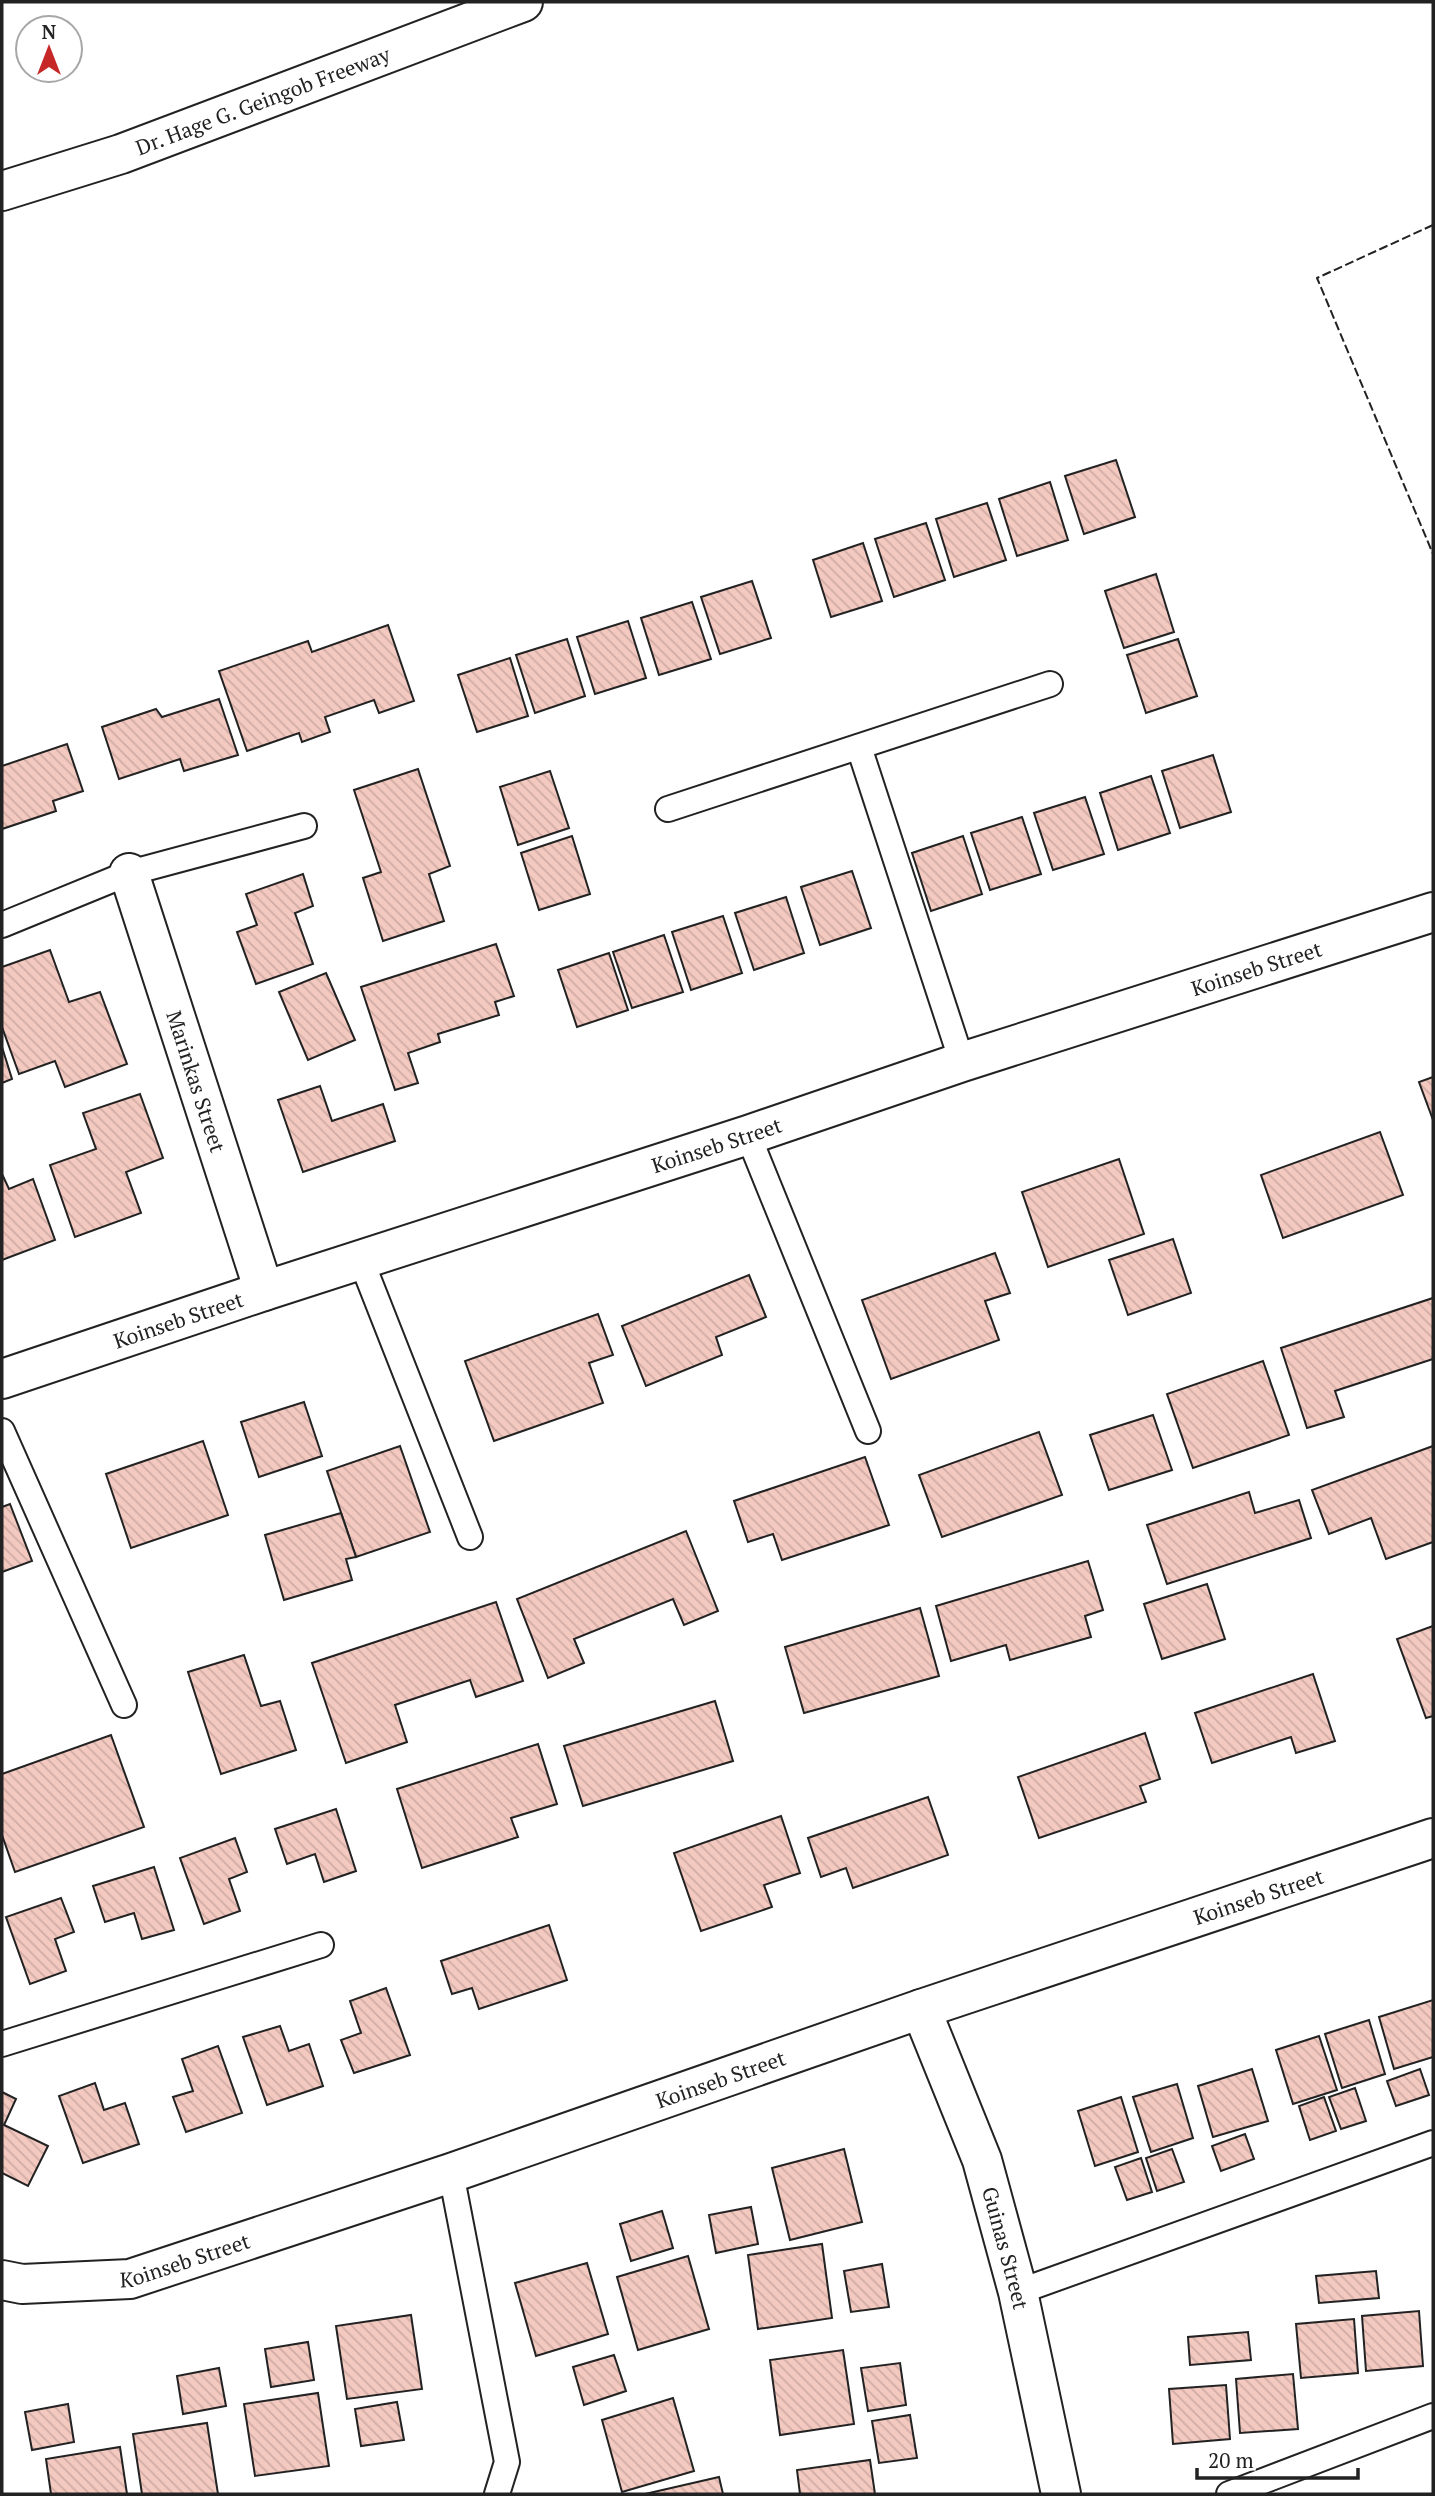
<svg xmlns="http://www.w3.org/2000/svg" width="1435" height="2496" font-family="'PT Serif',serif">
  <defs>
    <pattern id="building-back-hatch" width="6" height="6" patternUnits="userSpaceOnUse" patternTransform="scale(1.75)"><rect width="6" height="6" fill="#f3c9c0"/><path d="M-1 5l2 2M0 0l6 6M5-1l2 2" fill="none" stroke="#d0aca5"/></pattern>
  </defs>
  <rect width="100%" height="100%" fill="#fff"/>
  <g fill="url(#building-back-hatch)" stroke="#222" stroke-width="2">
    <path d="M1116 460 1135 517 1084 534 1065 476Z"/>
    <path d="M1050 482 1068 540 1017 556 999 499Z"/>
    <path d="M987 503 1006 560 954 577 936 519Z"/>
    <path d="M926 523 945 580 894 597 875 539Z"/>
    <path d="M863 543 882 601 831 617 813 560Z"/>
    <path d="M1156 574 1174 632 1124 648 1105 591Z"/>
    <path d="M752 581 771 638 720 654 701 597Z"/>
    <path d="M692 602 711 659 659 675 641 618Z"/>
    <path d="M628 621 646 678 595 694 577 637Z"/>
    <path d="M388 625 414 701 379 713 374 700 325 717 330 732 302 742 299 733 247 751 219 671 308 641 312 652Z"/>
    <path d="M567 639 585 696 535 713 516 655Z"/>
    <path d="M1178 639 1197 696 1146 713 1127 655Z"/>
    <path d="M510 658 528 716 477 732 458 675Z"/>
    <path d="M219 699 238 755 184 771 180 759 119 779 102 727 156 709 162 717Z"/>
    <path d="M67 744 83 791 53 801 56 811 2 829V766Z"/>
    <path d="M1213 755 1231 812 1180 828 1162 771Z"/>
    <path d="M418 769 450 866 429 874 444 921 383 941 363 878 381 872 354 790Z"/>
    <path d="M550 771 569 828 518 845 500 787Z"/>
    <path d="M1151 776 1170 833 1118 850 1100 793Z"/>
    <path d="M1085 797 1104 854 1053 870 1034 813Z"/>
    <path d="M1022 817 1041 874 990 890 971 833Z"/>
    <path d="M572 836 590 894 539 910 521 853Z"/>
    <path d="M963 836 982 894 931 911 912 853Z"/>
    <path d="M852 871 871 928 820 945 801 887Z"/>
    <path d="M303 874 313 906 295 913 313 964 256 984 237 932 257 925 246 894Z"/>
    <path d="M786 897 804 953 754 970 735 913Z"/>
    <path d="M723 916 742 973 691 990 672 932Z"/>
    <path d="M664 935 683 992 632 1008 613 952Z"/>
    <path d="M496 944 514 996 495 1002 499 1015 438 1034 440 1042 408 1053 418 1083 395 1090 361 987Z"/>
    <path d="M50 950 69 1002 100 992 127 1064 65 1087 55 1061 19 1074 2 1027V967Z"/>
    <path d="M609 953 628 1010 577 1027 558 970Z"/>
    <path d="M326 973 355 1040 308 1060 279 992Z"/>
    <path d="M2 1047 12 1079 2 1083Z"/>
    <path d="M1433 1077V1120L1419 1082Z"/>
    <path d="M320 1086 332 1121 383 1104 395 1141 303 1172 278 1100Z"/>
    <path d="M140 1094 163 1158 126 1172 141 1213 75 1237 50 1165 96 1149 83 1113Z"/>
    <path d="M1380 1132 1403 1195 1283 1238 1261 1175Z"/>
    <path d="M1119 1159 1144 1234 1048 1267 1022 1192Z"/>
    <path d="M2 1174 9 1189 33 1179 55 1240 2 1260Z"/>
    <path d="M1173 1239 1191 1293 1128 1315 1109 1260Z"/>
    <path d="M995 1253 1010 1293 985 1301 999 1340 891 1379 862 1300Z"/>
    <path d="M749 1275 766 1317 716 1337 722 1355 646 1386 622 1326Z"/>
    <path d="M1433 1298V1359L1335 1391 1344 1417 1307 1428 1281 1348Z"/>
    <path d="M598 1314 613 1355 589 1363 603 1403 494 1441 465 1361Z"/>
    <path d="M1263 1361 1289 1435 1193 1468 1167 1394Z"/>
    <path d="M304 1402 322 1456 259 1477 241 1422Z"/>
    <path d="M1153 1415 1172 1470 1109 1490 1090 1435Z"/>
    <path d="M1039 1432 1062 1495 942 1537 919 1475Z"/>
    <path d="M203 1441 228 1515 131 1548 106 1474Z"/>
    <path d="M400 1446 430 1532 356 1557 327 1471Z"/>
    <path d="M1433 1446V1542L1386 1559 1371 1518 1329 1534 1312 1490Z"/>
    <path d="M865 1457 889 1525 782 1560 773 1534 748 1542 734 1501Z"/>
    <path d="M1249 1492 1255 1513 1299 1500 1311 1538 1167 1584 1147 1525Z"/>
    <path d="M10 1504 32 1561 2 1572V1507Z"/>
    <path d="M341 1513 356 1557 346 1559 352 1580 284 1600 265 1535Z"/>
    <path d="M686 1531 718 1611 684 1625 673 1599 574 1639 584 1663 548 1678 517 1599Z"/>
    <path d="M1088 1561 1103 1610 1085 1616 1091 1637 1010 1660 1006 1645 951 1661 936 1606Z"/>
    <path d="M1207 1584 1225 1639 1162 1659 1144 1604Z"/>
    <path d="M496 1602 523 1681 476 1697 470 1680 395 1705 407 1742 346 1763 312 1663Z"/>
    <path d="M920 1608 939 1676 804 1713 785 1647Z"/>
    <path d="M1433 1626V1716L1426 1718 1397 1639Z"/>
    <path d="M244 1655 261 1706 280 1701 296 1750 221 1774 188 1672Z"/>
    <path d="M1313 1674 1335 1741 1296 1753 1291 1737 1212 1763 1195 1713Z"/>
    <path d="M715 1701 733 1761 583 1806 564 1746Z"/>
    <path d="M1145 1733 1160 1779 1140 1786 1146 1802 1039 1838 1018 1777Z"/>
    <path d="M111 1735 144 1827 15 1872 2 1835V1774Z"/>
    <path d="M538 1744 557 1804 511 1818 518 1837 422 1868 397 1789Z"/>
    <path d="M928 1797 948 1855 853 1888 846 1868 821 1877 808 1838Z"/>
    <path d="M336 1809 356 1871 324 1882 315 1854 287 1864 275 1829Z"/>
    <path d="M781 1816 800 1873 764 1885 772 1907 701 1931 674 1853Z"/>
    <path d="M235 1838 247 1872 229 1879 240 1911 204 1924 180 1858Z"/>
    <path d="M154 1867 174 1930 142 1939 134 1913 105 1922 93 1886Z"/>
    <path d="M61 1898 74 1932 55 1939 66 1971 30 1984 6 1917Z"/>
    <path d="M549 1925 567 1980 479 2009 472 1988 452 1994 441 1961Z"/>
    <path d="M386 1988 410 2055 354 2073 341 2040 361 2033 350 2001Z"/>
    <path d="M1433 2000V2057L1394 2069 1379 2017Z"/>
    <path d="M1369 2020 1385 2074 1342 2088 1325 2034Z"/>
    <path d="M280 2026 289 2051 309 2044 323 2086 267 2105 243 2037Z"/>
    <path d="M1319 2036 1337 2090 1293 2104 1276 2050Z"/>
    <path d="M218 2046 242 2113 186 2132 173 2097 193 2091 182 2059Z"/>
    <path d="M1252 2069 1268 2121 1213 2137 1198 2086Z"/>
    <path d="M1420 2069 1429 2095 1396 2106 1387 2081Z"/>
    <path d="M95 2083 104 2110 125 2103 139 2144 83 2163 59 2096Z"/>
    <path d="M1177 2084 1193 2138 1151 2152 1133 2097Z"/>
    <path d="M1355 2088 1366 2121 1341 2129 1329 2097Z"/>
    <path d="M2 2092 16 2099 4 2125 48 2146 28 2186 2 2173Z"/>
    <path d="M1121 2097 1138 2152 1095 2166 1078 2111Z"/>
    <path d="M1324 2097 1336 2131 1310 2140 1299 2106Z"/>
    <path d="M1245 2134 1254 2159 1221 2171 1212 2146Z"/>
    <path d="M844 2149 862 2222 790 2240 772 2168Z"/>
    <path d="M1172 2149 1184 2182 1157 2191 1146 2158Z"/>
    <path d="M1141 2158 1152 2192 1127 2200 1115 2167Z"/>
    <path d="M751 2207 758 2244 716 2253 709 2215Z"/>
    <path d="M662 2211 673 2248 631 2261 620 2224Z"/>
    <path d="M822 2244 832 2318 758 2329 748 2255Z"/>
    <path d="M688 2256 709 2329 638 2350 617 2277Z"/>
    <path d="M587 2263 608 2334 536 2356 515 2283Z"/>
    <path d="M882 2264 889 2307 851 2312 844 2271Z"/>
    <path d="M1376 2271 1379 2298 1319 2303 1316 2276Z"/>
    <path d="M1419 2311 1423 2366 1366 2371 1362 2316Z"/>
    <path d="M411 2315 422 2389 347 2399 336 2326Z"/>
    <path d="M1354 2319 1358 2373 1301 2378 1296 2324Z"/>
    <path d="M1248 2332 1251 2360 1190 2365 1188 2337Z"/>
    <path d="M308 2342 314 2380 271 2387 265 2349Z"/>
    <path d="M843 2350 854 2424 780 2435 770 2360Z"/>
    <path d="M614 2355 626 2391 584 2405 573 2367Z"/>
    <path d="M900 2363 906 2405 868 2411 861 2368Z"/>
    <path d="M219 2368 226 2406 183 2414 177 2376Z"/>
    <path d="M1293 2374 1298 2429 1240 2433 1236 2379Z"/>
    <path d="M1226 2385 1230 2439 1173 2444 1169 2389Z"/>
    <path d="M318 2393 329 2466 255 2476 244 2404Z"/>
    <path d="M673 2398 694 2471 622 2492 602 2420Z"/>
    <path d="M397 2402 404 2440 361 2446 355 2409Z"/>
    <path d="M68 2404 74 2442 32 2450 25 2412Z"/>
    <path d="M910 2415 917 2458 879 2463 872 2421Z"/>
    <path d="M207 2423 218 2494H142L133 2434Z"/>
    <path d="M120 2447 127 2494H51L46 2459Z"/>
    <path d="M870 2460 875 2494H800L797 2470Z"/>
    <path d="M719 2477 723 2494H645Z"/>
  </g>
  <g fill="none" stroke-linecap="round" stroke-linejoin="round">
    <g stroke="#222" stroke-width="28">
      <g id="service">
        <path d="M859 747 962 1062"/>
        <path d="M668 809 1050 684"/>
        <path d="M2 925 129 873 304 826"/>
        <path d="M748 1135 868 1431"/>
        <path d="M361 1260 470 1537"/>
        <path d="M2 1431 124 1705"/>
        <path d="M2 2044 321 1945"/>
        <path d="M451 2173 507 2462 497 2494"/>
        <path d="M1018 2292 1433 2143"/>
        <path d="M1229 2494 1433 2416"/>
      </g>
    </g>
    <g stroke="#222" stroke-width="42">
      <g id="minor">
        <path id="s1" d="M129 873 264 1291"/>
        <path id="s2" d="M2 1379 264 1291 748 1135 962 1062 1433 912"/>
        <path id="s3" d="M921 2009 982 2160 1018 2292 1061 2494"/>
        <path id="s4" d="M2 2280 22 2284 130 2279 451 2173 921 2009 1433 1838"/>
      </g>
    </g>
    <g stroke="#222" stroke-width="42">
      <g id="motorway">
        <path id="s5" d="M2 191 121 154 523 2"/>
      </g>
    </g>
    <use href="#service" stroke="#fff" stroke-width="24"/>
    <use href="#minor" stroke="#fff" stroke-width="38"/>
    <use href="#motorway" stroke="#fff" stroke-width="38"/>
    <path stroke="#222" stroke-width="2" stroke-dasharray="9 3.5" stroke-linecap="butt" d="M1433 225 1317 278 1433 554"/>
  </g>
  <g text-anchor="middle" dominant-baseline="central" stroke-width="5" stroke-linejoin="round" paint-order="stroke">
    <g font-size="21" fill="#222" stroke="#fff">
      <text stroke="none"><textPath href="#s5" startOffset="276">Dr. Hage G. Geingob Freeway</textPath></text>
      <text stroke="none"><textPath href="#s2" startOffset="1320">Koinseb Street</textPath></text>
      <text stroke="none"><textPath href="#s1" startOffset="219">Marinkas Street</textPath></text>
      <text stroke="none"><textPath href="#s2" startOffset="752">Koinseb Street</textPath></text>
      <text stroke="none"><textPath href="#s2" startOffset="186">Koinseb Street</textPath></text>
      <text stroke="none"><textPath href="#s4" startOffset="1320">Koinseb Street</textPath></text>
      <text stroke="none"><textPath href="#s4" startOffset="752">Koinseb Street</textPath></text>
      <text stroke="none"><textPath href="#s3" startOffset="254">Guinas Street</textPath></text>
      <text stroke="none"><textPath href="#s4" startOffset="186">Koinseb Street</textPath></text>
    </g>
  </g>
  <rect width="1435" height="2496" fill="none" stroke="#222222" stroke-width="7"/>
  <g transform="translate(49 49)"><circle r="33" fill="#ffffff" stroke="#a7a7a7" stroke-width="2"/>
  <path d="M0-5L12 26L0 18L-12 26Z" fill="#c62828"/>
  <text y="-10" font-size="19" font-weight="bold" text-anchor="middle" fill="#222222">N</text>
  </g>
  <path d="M1197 2468v10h161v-10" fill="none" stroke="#222222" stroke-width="3.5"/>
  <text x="1208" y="2468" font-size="21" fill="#222222" stroke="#ffffff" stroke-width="5" paint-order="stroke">20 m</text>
</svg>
